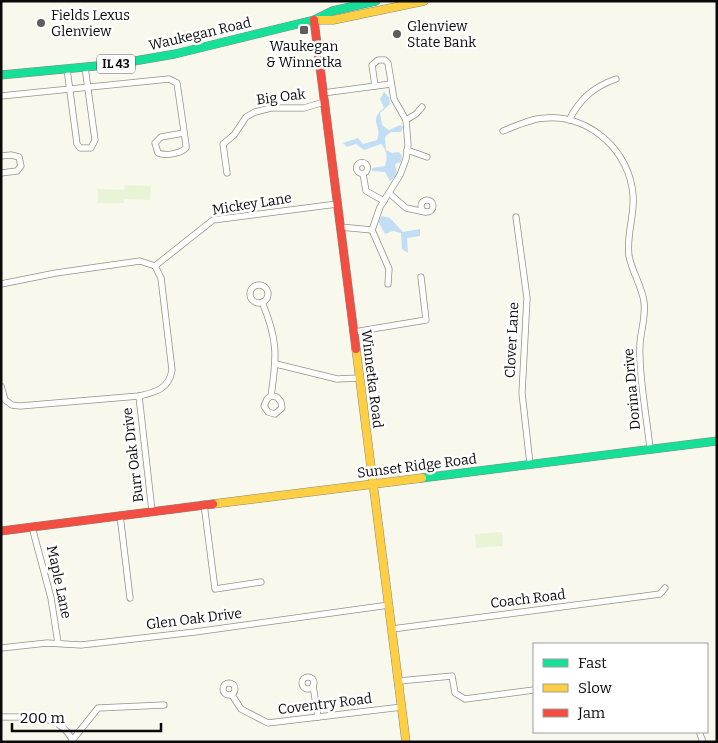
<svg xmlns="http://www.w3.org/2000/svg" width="718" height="743" font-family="Bitter,serif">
  <rect width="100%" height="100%" fill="#f9f8ed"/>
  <g fill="#e9f4d6">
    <path d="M125 185 151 186 150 200 124 199V203H98V189L124 190Z"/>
    <path d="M502 532 503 546 476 548 475 534Z"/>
  </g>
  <g fill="#c2def4">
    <path d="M384 92 389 97 390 104 380 113 382 125 389 130 400 125 403 127 401 132H391L385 137 386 150 392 153 399 152 402 156 401 162 395 164 397 175 390 181 385 172 372 171V168L385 166C388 158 387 150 381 144L364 150 356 144 347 147 343 143 358 138 363 144 377 140C383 125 367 121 384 108L380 99Z"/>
    <path d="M382 216 390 218 403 232 420 229V236L407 238 408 253 402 249 401 233 393 231 385 234 378 221Z"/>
  </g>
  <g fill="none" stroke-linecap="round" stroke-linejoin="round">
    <g stroke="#92918c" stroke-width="7">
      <g id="street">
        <path d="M67 69 77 144 80 148H91L95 140 85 67"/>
        <path d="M375 86 372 65 378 60H385L388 63 394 99 406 120 408 145 406 159 400 175 380 207 372 230 389 269 388 284"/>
        <path d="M323 93 391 84"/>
        <path d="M1 96 169 79 177 83 186 145V148C180 154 165 156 158 153L155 143 161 137 184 133"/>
        <path d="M406 120 416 114 422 107"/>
        <path d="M569 120C580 99 593 87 616 79"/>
        <path d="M503 131C516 126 532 118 546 118 591 115 630 152 633 195 635 215 626 235 629 256 632 272 642 286 644 302 646 317 641 329 640 344 638 373 647 418 650 449"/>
        <path d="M407 150 427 157"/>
        <path d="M1 156 11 155 19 157 21 166 17 171 1 173"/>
        <circle cx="362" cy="168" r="5.5"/>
        <path d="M227 173 223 144 234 135 246 117 255 112 271 108H304L324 102"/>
        <path d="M363 174 366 191 384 201"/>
        <path d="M389 193 406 208 425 212"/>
        <circle cx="427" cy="206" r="6"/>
        <path d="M516 217 527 298 522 393 530 464"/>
        <path d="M340 227 372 230"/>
        <path d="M155 266 213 220 337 204"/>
        <path d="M1 284 56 273 140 261 155 266"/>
        <circle cx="259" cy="294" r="9"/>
        <path d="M262 302C278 340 277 356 271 396L267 399 264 406 268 412 275 414 282 408 281 402 277 397 271 396"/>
        <path d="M354 332 426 320 421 277"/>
        <path d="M276 364 337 379 360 378"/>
        <path d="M1 386 5 400 12 405 20 406 139 396C156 392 169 389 172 370L161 278 155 266"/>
        <path d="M139 396 152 511"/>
        <path d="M204 504 215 589 261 582"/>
        <path d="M120 515 130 598"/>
        <path d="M32 527 51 598 58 643"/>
        <path d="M392 629 645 596 660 594 665 588"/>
        <path d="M1 648 47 643 81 645 195 632 389 605"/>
        <circle cx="308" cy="683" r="6"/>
        <path d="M399 681 452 676 455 693 465 699 534 690"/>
        <circle cx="229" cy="689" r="6"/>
        <path d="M313 686 318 717"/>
        <path d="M232 695 241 709 268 723 402 707"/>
        <path d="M1 717C29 718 57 712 72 739"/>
        <path d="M700 734 703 742"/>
        <path d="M71 742 98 708 164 705"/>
      </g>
    </g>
    <g stroke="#888883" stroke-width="9">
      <g id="fast">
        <path d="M1 75 117 64 175 54 314 20 332 11 376 1"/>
        <path d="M422 478 717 441"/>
      </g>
    </g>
    <g stroke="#888883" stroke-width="9">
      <g id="slow">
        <path d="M316 20H333L424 1"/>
        <path d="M356 349 406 742"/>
        <path d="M213 504 422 478"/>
      </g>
    </g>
    <g stroke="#888883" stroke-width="9">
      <g id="jam">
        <path d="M314 20 356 349"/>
        <path d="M1 531 213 504"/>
      </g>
    </g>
    <use href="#street" stroke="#fefefc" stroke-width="5.5"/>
    <use href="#fast" stroke="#16e098" stroke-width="8"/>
    <use href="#slow" stroke="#ffcf43" stroke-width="8"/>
    <use href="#jam" stroke="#f24e42" stroke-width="8"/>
  </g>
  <g fill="#5e5d59" stroke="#fff" stroke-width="2">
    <circle cx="41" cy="23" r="5"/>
    <rect x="299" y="25" width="10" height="10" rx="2.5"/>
    <circle cx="397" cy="34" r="5"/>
  </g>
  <g text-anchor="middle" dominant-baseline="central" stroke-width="5" stroke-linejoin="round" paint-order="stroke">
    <rect fill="#fff" stroke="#545454" stroke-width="1" x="97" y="54.5" width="38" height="19" rx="4"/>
    <g font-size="12" font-weight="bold" fill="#0a0a0a">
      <text x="116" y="64">IL 43</text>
    </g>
    <g font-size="14" fill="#0a0a0a" stroke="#fff" text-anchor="start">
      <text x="51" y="15">Fields Lexus<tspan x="51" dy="16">Glenview</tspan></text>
      <text x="407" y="26">Glenview<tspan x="407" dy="16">State Bank</tspan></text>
      <text x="304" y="46" text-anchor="middle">Waukegan<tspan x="304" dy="16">&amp; Winnetka</tspan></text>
    </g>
    <g font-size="14" fill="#0a0a0a" stroke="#fff">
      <text transform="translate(200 34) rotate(-13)">Waukegan Road</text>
      <text transform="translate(281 97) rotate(-7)">Big Oak</text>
      <text transform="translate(252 204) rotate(-9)">Mickey Lane</text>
      <text transform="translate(512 340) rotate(-87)">Clover Lane</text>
      <text transform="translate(372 379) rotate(83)">Winnetka Road</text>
      <text transform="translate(632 389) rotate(-95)">Dorina Drive</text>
      <text transform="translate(133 455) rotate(-97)">Burr Oak Drive</text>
      <text transform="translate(417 466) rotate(-7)">Sunset Ridge Road</text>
      <text transform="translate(59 582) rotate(78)">Maple Lane</text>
      <text transform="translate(528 599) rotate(-7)">Coach Road</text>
      <text transform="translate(194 619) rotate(-7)">Glen Oak Drive</text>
      <text transform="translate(325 704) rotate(-7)">Coventry Road</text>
    </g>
  </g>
  <rect width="718" height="743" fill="none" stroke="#0a0a0a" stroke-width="5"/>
  <rect x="533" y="643" width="175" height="90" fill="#ffffff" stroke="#9d9d9d"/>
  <rect x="543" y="659" width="25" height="8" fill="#16e098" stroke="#9d9d9d"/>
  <text x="578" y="668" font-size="15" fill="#0a0a0a">Fast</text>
  <rect x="543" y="684" width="25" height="8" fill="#ffcf43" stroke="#9d9d9d"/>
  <text x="578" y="693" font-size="15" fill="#0a0a0a">Slow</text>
  <rect x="543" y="709" width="25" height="8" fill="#f24e42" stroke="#9d9d9d"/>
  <text x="578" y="718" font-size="15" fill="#0a0a0a">Jam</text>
  <path d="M12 723v8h149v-8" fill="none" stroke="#0a0a0a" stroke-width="2.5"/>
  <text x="20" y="723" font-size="15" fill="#0a0a0a" stroke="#ffffff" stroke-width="4" paint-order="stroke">200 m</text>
</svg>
